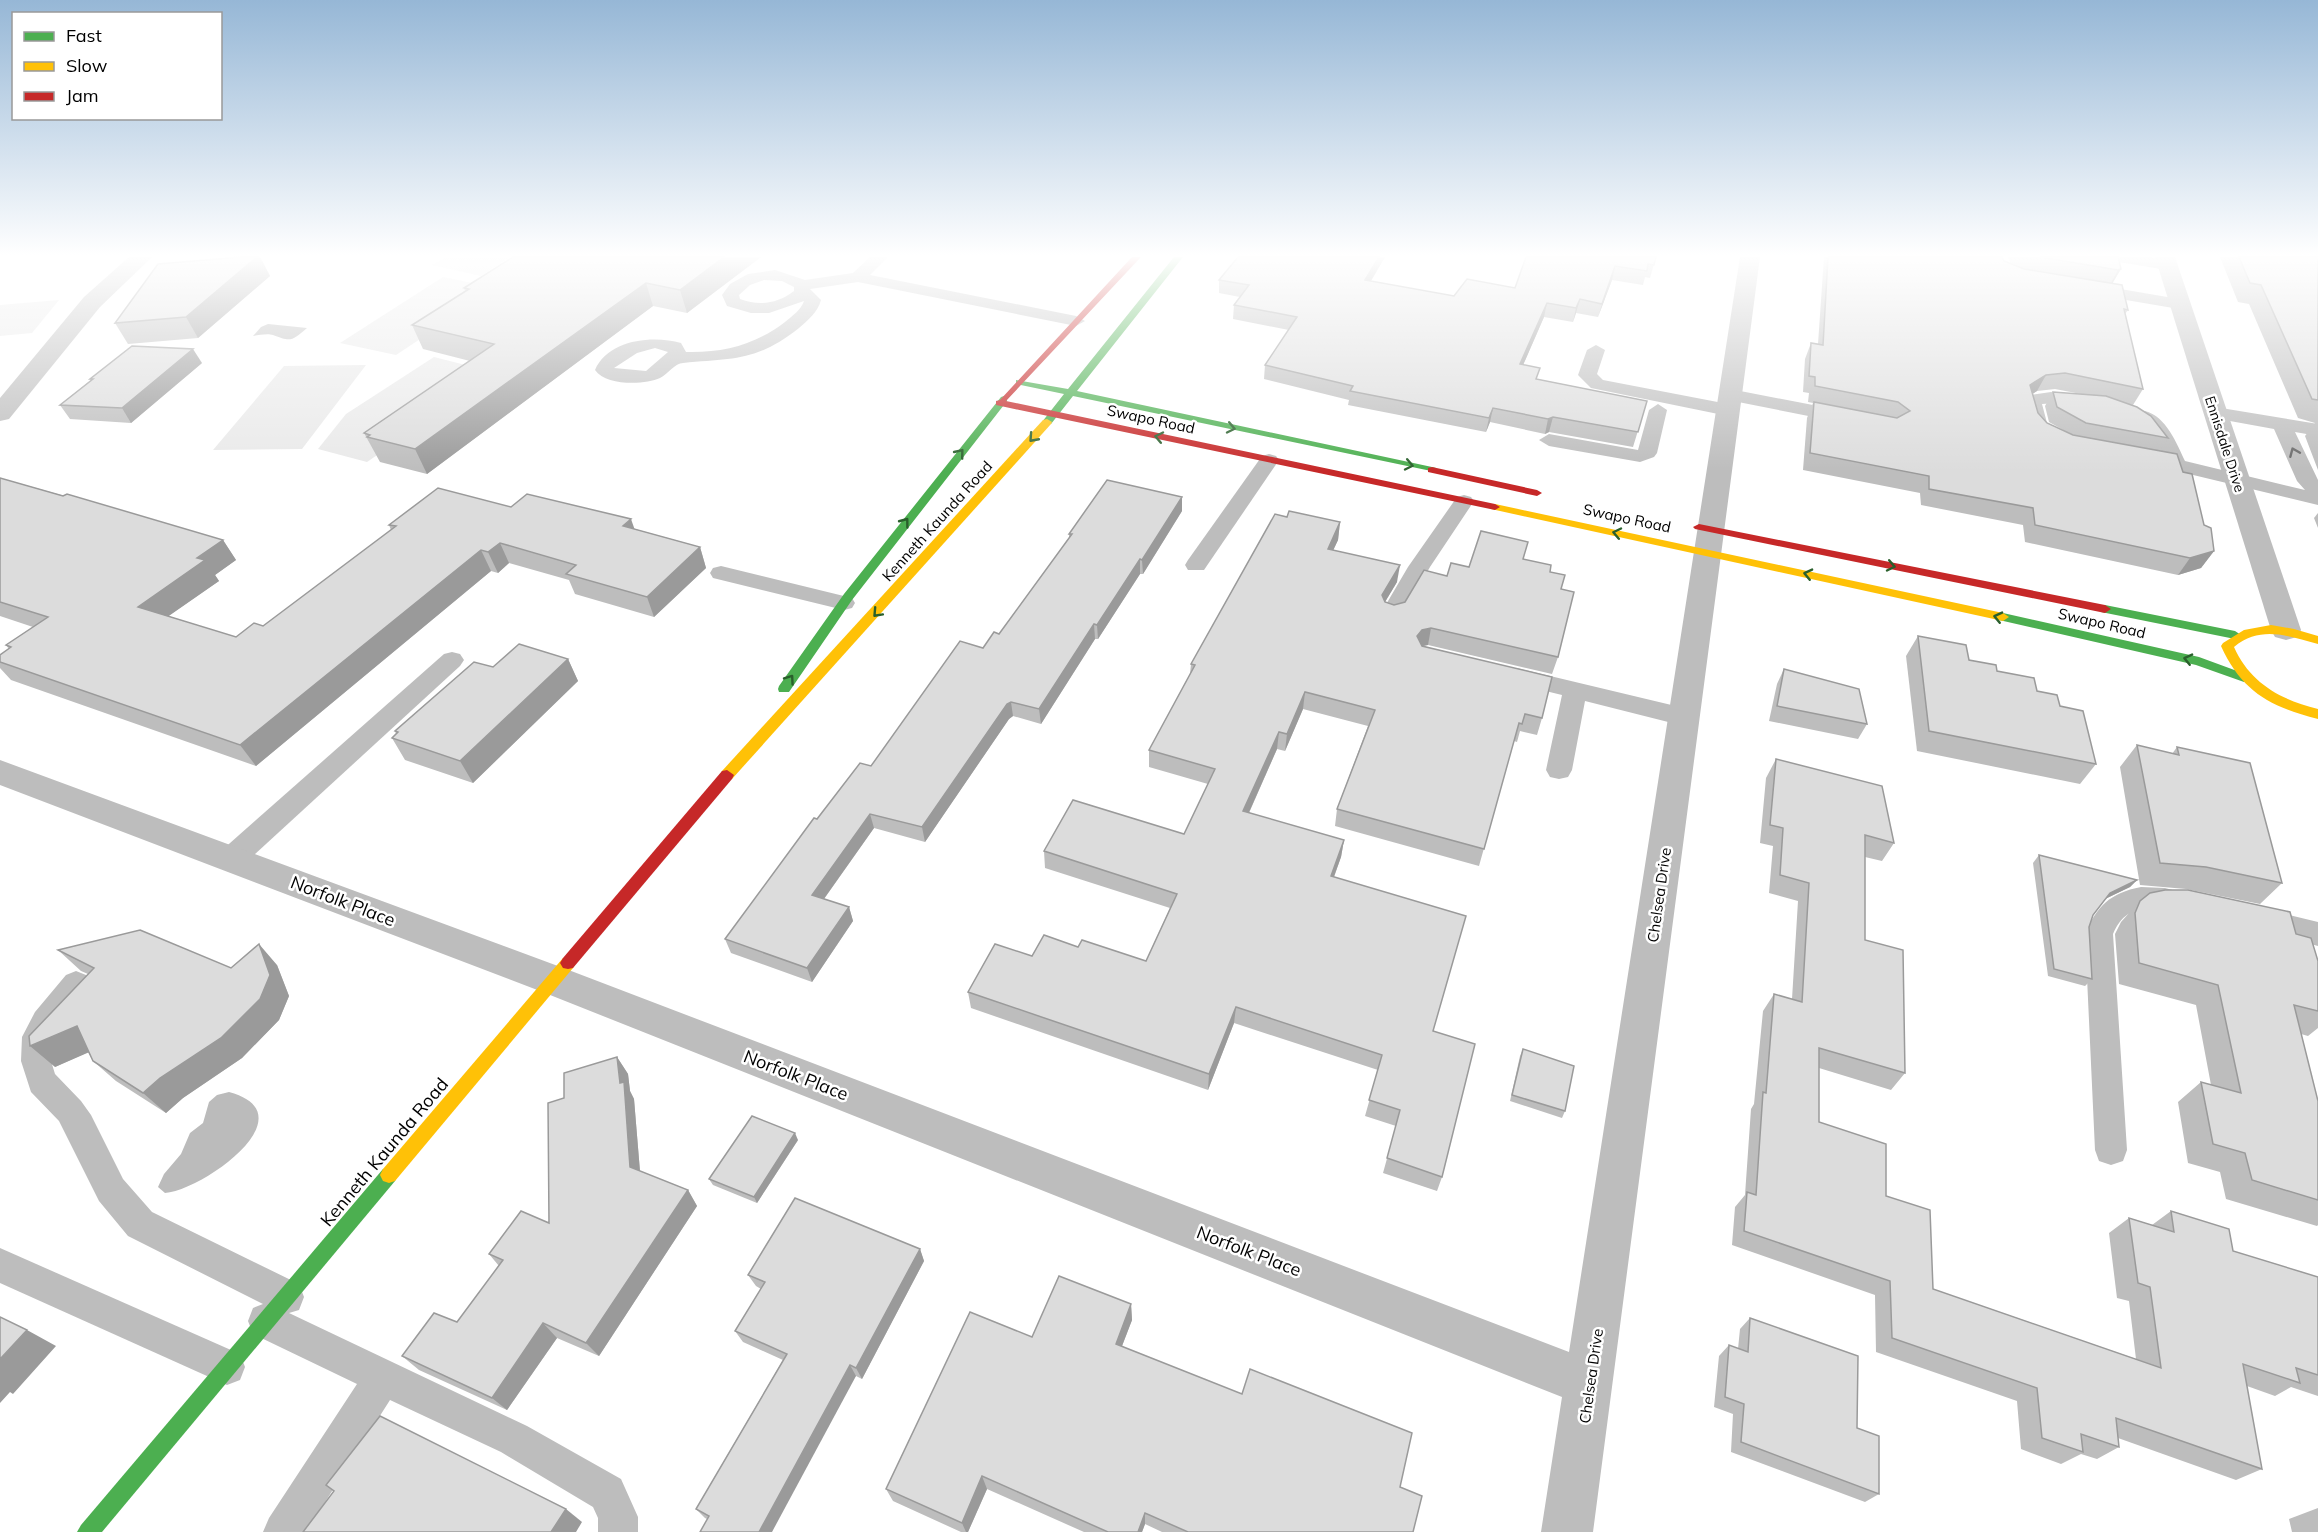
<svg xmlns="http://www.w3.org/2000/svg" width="2318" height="1532" font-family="Mulish,sans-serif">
  <rect width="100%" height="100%" fill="#fff"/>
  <g fill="#e9e9e9">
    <path d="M446 257H510L481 276 432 265Z"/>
    <path d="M443 277 497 288 396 355 340 343Z"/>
    <path d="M59 300 32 333 0 336V305Z"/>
    <path d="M434 357 497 373 367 462 318 449 346 414Z"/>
    <path d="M366 365 302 449 213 450 284 366Z"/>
  </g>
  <g fill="#bbb">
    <path d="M268 324 307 328C292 341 291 342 273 335 268 333 258 335 253 336L261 327Z"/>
    <path d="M229 1092C310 1114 203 1190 165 1193L158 1187 164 1174 181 1154 190 1133 203 1123 209 1102 217 1095Z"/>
  </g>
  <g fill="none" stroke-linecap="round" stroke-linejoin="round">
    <g fill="#bdbdbd" fill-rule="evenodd">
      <path d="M870 257H888L870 275 1076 316 1085 321 1076 326 858 282 810 289 821 300C818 312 808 320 799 328 756 362 733 358 683 363 675 363 668 374 660 378 645 385 606 386 595 370 608 339 654 335 681 343L686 352C723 353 755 345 785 322 792 316 801 310 804 301L769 313H751L727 306 722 295 730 284 748 274 775 270 805 280 853 273ZM764 280 782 281 794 287V291C777 304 759 306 740 299L739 295 750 285ZM655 348 668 352 646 371 614 368 637 353Z"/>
      <path d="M2111 257H2150L2173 262 2175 265 2167 270 2119 262Z"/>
      <path d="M2091 284 2179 299 2187 304 2179 309 2085 293 2083 289Z"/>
      <path d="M1596 345 1605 350 1597 374 1603 380 1728 404 1737 410 1728 416 1591 388 1578 375 1587 350Z"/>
      <path d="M1730 389 1844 411 1853 417 1844 423 1723 399 1721 395Z"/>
      <path d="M2051 392 2090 399 2092 403 2083 409 2057 403 2042 404 2047 423 2053 430 2043 436C2027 432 2026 416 2023 402L2031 395Z"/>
      <path d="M1658 404 1667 410 1657 453 1654 457 1640 462 1549 446 1539 440 1549 434 1638 450 1649 410Z"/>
      <path d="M2215 407 2318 424V436L2295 432 2318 480V505L2139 462 2136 458 2139 454 2146 452 2163 456 2155 439 2136 417 2145 411C2166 416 2177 444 2185 461L2305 490 2297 481 2274 429 2208 417 2206 413 2208 409Z"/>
      <path d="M1269 454 1276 456 1279 460 1204 570H1188L1185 565 1188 560 1262 456Z"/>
      <path d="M1464 495 1471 497 1474 501 1430 567 1400 618 1392 620 1384 618 1381 613 1408 567 1457 497Z"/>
      <path d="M721 566 852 598 855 603 852 608 844 610 713 578 710 573 713 568Z"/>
      <path d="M452 652 460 654 464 660 460 666 241 867 231 870 221 867 217 859 221 851 444 654Z"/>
      <path d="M1517 668 1684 708 1693 711 1696 717 1693 723 1684 726 1585 701 1572 770 1568 777 1559 779 1550 777 1546 770 1562 695 1509 682 1505 676 1509 670Z"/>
      <path d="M2141 887 2165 888 2188 894 2192 902 2188 910C2158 920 2131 893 2113 934L2127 1150 2123 1161 2111 1165 2099 1161 2095 1150 2085 934C2097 906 2110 893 2141 887Z"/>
      <path d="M2261 908 2318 922V946L2251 928 2247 920 2251 912Z"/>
      <path d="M76 971 86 975 91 984 52 1038 51 1061 55 1074 81 1101 91 1115 123 1179 152 1212 299 1284 304 1297 299 1310 289 1313 527 1426 621 1479 638 1517V1532H598V1518L593 1507 501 1452 390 1400 306 1532H263L269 1518 357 1384 253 1334 248 1321 253 1308 263 1304 128 1236 99 1201 59 1121 31 1092 21 1061 22 1037 35 1012 66 975Z"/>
      <path d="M0 1248 240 1354 245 1367 240 1380 227 1385 0 1283Z"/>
    </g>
    <g fill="#bdbdbd" fill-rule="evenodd">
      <path d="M129 257H152L100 307 9 419 0 421V398L84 297Z"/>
      <path d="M1740 257H1760L1593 1532H1541L1562 1397 540 991 0 785V760L566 969 1569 1352Z"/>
      <path d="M2155 257H2175L2301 630 2297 637 2286 640 2275 637 2271 630Z"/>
    </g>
    <g fill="#4caf50" fill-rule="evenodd">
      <path d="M1174 257H1183L1077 391 1432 467 1436 468V472L1073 396 1051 424H1043L1042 422 1064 394 1016 384V380L1068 389Z"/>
      <path d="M1004 396 1007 397V401L852 600 789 692H779L778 689 779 686 844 594 1001 397Z"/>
      <path d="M2105 605 2235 631 2241 635 2235 639 2101 612 2099 609 2101 606Z"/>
      <path d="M2003 613 2199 657 2248 675 2250 678 2244 682 2196 665 1999 620 1997 617 1999 614Z"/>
      <path d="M389 1167 395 1169 398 1175 395 1181 102 1532H77L81 1525 383 1169Z"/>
    </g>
    <g fill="#ffc107" fill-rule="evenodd">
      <path d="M1047 419 1052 422 1051 424 732 779H722L720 775 722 771 1043 420Z"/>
      <path d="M1495 504 2003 613 2009 617 2003 621 1491 509 1490 507Z"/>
      <path d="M2271 625 2294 629 2318 636V644C2288 636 2261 625 2234 647 2250 683 2281 700 2318 709V719C2271 707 2242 692 2221 646L2223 643 2244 630Z"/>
      <path d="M568 957 573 958 576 963 573 968 395 1181 389 1183 383 1181 380 1175 383 1169 563 958Z"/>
    </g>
    <g fill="#c62828" fill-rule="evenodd">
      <path d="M1132 257H1141L1006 401 1495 504 1500 507 1495 510 996 405V401L1000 400Z"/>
      <path d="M1432 467 1537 490 1542 493 1537 496 1428 472V468Z"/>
      <path d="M1699 524 2105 605 2111 609 2105 613 1695 529 1693 527Z"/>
      <path d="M727 770 734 775 732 779 573 968 568 969 563 968 560 963 563 958 722 771Z"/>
    </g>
  </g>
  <g fill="#bdbdbd" fill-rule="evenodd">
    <path d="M242 257H260L270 276 198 338 128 344 115 323Z"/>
    <path d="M761 257 687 313 653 306 427 474 380 462 364 433 470 361 423 349 412 325 465 291 464 288Z"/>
    <path d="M1238 257H1385L1371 281 1454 296 1515 288 1656 257 1650 278 1645 277 1643 285 1612 280 1598 317 1576 313 1573 322 1544 317 1523 365 1537 379 1647 401 1633 447 1549 432 1545 434 1490 422 1486 432 1348 405 1349 400 1264 379 1265 365 1289 330 1233 319 1234 305 1240 297 1219 293V280Z"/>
    <path d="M1824 257H2002L2004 261 2011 264 2008 257H2118L2121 269 2112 283 2128 310 2125 314 2143 389 2133 405 2128 404 2168 438 2160 451 2183 472 2204 525 2214 551 2201 568 2178 575 2025 542 2023 525 1921 505 1920 493 1803 470 1807 418 1813 403 1808 402 1809 393 1803 392 1805 359 1811 343 1818 344ZM2055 389 2081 394 2053 392 2045 406 2049 422 2065 431 2047 423 2038 413 2032 394 2037 391Z"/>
    <path d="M2220 257H2318V470L2305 436 2315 423 2298 418 2249 304 2238 302Z"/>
    <path d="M202 363 131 423 70 419 60 405 91 380 90 379Z"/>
    <path d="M0 478 223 540 236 560 215 575 219 581 168 616 236 637 263 626 391 530 389 525 511 507 635 529 700 547 706 568 654 617 575 594 569 580 509 563 498 573 491 571 256 766 11 680 0 668V655L9 649 6 645 33 627 0 616Z"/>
    <path d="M1182 511 1143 574H1140L1098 639H1095L1041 724 1013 716 1009 719 925 842 874 828 824 899 849 907 853 921 812 982 731 953 725 939 817 819 871 766 983 648 999 634 1069 538V534Z"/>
    <path d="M2318 513V528L2314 518Z"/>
    <path d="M1287 517 1340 522 1338 540 1333 550 1397 582 1385 602 1394 605 1405 602 1447 576 1469 567 1524 559 1550 572 1561 589 1558 657 1552 674 1428 645 1422 646 1542 718 1537 735 1520 731 1517 742 1514 741 1479 866 1335 826 1337 809 1368 726 1303 709 1285 751 1277 749 1249 813 1344 840 1341 857 1334 877 1433 1031 1442 1177 1437 1191 1383 1173 1396 1126 1365 1116 1378 1070 1234 1023 1208 1090 971 1008 968 992 1032 956 1078 947 1146 961 1170 908 1045 868 1044 851 1184 834 1208 784 1149 767V750L1190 674 1191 664Z"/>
    <path d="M1918 636 2037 691 2060 706 2096 764 2080 784 1917 751 1906 656Z"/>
    <path d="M568 659 578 681 473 783 405 760 392 738 396 734 395 731Z"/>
    <path d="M1784 669 1867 724 1858 739 1769 721 1777 684Z"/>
    <path d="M2137 745 2172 754 2177 747 2282 883 2260 904 2186 889 2140 885 2120 767Z"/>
    <path d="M1776 759 1894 843 1882 861 1865 857V940L1905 1073 1891 1090 1819 1068V1122L1886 1196 1933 1289 2136 1359 2129 1301 2117 1298 2109 1233 2129 1218 2152 1225 2171 1211 2233 1251 2318 1277V1396L2291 1387 2275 1396 2247 1386 2262 1469 2236 1480 2118 1438 2119 1447 2097 1459 2081 1454 2061 1464 2021 1449 2017 1401 1876 1352 1875 1295 1732 1245 1735 1207 1745 1195 1751 1109 1754 1104 1763 1011 1774 994 1792 999 1798 901 1769 893 1773 846 1760 843 1766 778Z"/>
    <path d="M2039 855 2137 880 2130 887 2105 899 2093 915 2089 927 2092 979 2085 986 2048 976 2033 863Z"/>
    <path d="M2140 901 2296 934 2318 961V1028L2308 1036 2301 1034 2318 1200V1225L2317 1226 2226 1199 2220 1172 2188 1163 2178 1102 2201 1082 2211 1085 2196 1005 2119 984 2115 934 2121 922Z"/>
    <path d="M58 950 231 968 277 965 289 996 279 1020 242 1058 183 1098 166 1113 116 1081 93 1061 88 1052 55 1067 88 974 81 971Z"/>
    <path d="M1523 1049 1565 1111 1562 1118 1510 1101 1520 1056Z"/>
    <path d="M617 1057 628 1074 630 1091 634 1099 640 1171 688 1190 697 1206 599 1356 557 1338 507 1410 419 1370 402 1356 457 1322 499 1266 489 1254 549 1223 564 1098Z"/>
    <path d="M798 1140 757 1203 713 1185 709 1179Z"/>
    <path d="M920 1249 924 1261 862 1379 856 1376 707 1519 705 1518 696 1509 783 1360 743 1342 735 1331 761 1289 756 1286 748 1275Z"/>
    <path d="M1131 1304 1132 1320 1122 1346 1400 1487 1413 1532H1162L1145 1524 1142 1532H1084L987 1489 968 1532H961L893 1501 886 1489 1032 1337Z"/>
    <path d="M1750 1318 1857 1428 1879 1494 1865 1502 1731 1452 1733 1414 1714 1407 1719 1356 1729 1345 1738 1349 1740 1329Z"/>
    <path d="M2318 1508V1532H2292L2289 1519Z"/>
  </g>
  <g fill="#9a9a9a">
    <path d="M257 257H260L270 276 198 338 186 317Z"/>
    <path d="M724 257H761L687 313 680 290Z"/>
    <path d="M1379 257H1385L1363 294 1365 280Z"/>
    <path d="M1615 266 1612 280 1598 317 1602 304Z"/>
    <path d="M2121 269 2112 284 2110 285 2118 270Z"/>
    <path d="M646 283 653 306 427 474 415 449Z"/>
    <path d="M1580 299 1576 313 1573 322 1576 308Z"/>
    <path d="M1547 303 1544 317 1517 379 1520 364Z"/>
    <path d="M193 349 202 363 131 423 122 408Z"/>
    <path d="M2046 375 2037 391 2021 401 2030 385Z"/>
    <path d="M1493 408 1490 422 1486 432 1489 418Z"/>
    <path d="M1553 417 1549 432 1545 434 1548 419Z"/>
    <path d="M1182 497V511L1143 574 1142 560Z"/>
    <path d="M631 519 638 539 623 526Z"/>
    <path d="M1340 522 1338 540 1326 566 1328 549Z"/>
    <path d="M223 540 236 560 215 575 219 581 153 627 138 607 197 558Z"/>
    <path d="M500 543 509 563 498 573 488 552Z"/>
    <path d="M700 547 706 568 654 617 647 597Z"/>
    <path d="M481 550 491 571 256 766 240 745Z"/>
    <path d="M2214 551 2201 568 2178 575 2190 558Z"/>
    <path d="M1140 559V574L1098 639 1097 625Z"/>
    <path d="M1400 565 1397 582 1379 612 1382 595Z"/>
    <path d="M1094 624 1095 639 1041 724 1039 709Z"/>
    <path d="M1431 628 1428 645 1418 647 1417 636 1422 630Z"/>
    <path d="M568 659 578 681 473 783 460 761Z"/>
    <path d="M1305 692 1303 709 1285 751 1287 734Z"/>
    <path d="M1011 702 1013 716 1009 719 925 842 922 827 1007 704Z"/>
    <path d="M1279 732 1277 749 1242 828 1243 811Z"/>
    <path d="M870 814 874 828 816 910 812 895Z"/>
    <path d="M1344 840 1341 857 1328 893 1331 876Z"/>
    <path d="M2137 880 2130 887 2103 900 2110 893Z"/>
    <path d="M849 907 853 921 812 982 807 968Z"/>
    <path d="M259 944 277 965 289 996 279 1020 242 1058 183 1098 166 1113 143 1093 160 1078Z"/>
    <path d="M1236 1007 1234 1023 1208 1090 1209 1074Z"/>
    <path d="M77 1026 101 1047 55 1067 30 1046Z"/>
    <path d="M617 1057 628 1074 630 1091 634 1099 641 1184 630 1167Z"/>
    <path d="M795 1133 798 1140 757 1203 754 1197Z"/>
    <path d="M688 1190 697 1206 599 1356 586 1343Z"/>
    <path d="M920 1249 924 1261 862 1379 856 1368Z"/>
    <path d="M1131 1304 1132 1320 1117 1359 1116 1344Z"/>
    <path d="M543 1323 557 1338 507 1410 492 1398Z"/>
    <path d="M27 1330 56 1346 13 1394 10 1392 0 1403V1359Z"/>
    <path d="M850 1365 856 1376 772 1532H759Z"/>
    <path d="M982 1476 987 1489 968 1532H966L962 1523Z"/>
    <path d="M566 1509 582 1522 576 1532H551Z"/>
    <path d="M1145 1513V1524L1142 1532H1138Z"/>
  </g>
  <g fill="#dcdcdc" stroke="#9a9a9a" stroke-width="1.5">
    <path d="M242 257H257L186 317 115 323 158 264Z"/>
    <path d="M513 257H724L680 290 646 283 415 449 367 437 370 435 364 433 494 344 412 325 469 289 464 288Z"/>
    <path d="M1238 257H1379L1365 280 1454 296 1467 279 1515 288 1526 257H1656L1654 265 1648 264 1647 271 1615 266 1602 304 1580 299 1576 308 1547 303 1520 364 1540 368 1536 379 1647 401 1638 432 1553 417 1548 419 1493 408 1489 418 1350 391 1353 386 1265 365 1297 317 1234 305 1249 285 1219 280Z"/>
    <path d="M1828 257H2002L2004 261 2024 269 2122 285 2128 310 2124 309 2143 389 2065 373 2046 375 2030 385 2038 413 2047 423 2073 435 2177 454 2183 472 2192 474 2204 525 2211 528 2214 551 2190 558 2035 525 2033 508 1929 489V476L1810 453 1814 402 1897 418 1910 411 1898 402 1815 386V377L1809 376 1811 343 1823 345Z"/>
    <path d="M2040 257H2118L2121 269 2118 270Z"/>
    <path d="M2239 257H2318V400L2312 399 2261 285 2250 283Z"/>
    <path d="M132 346 193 349 122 408 60 405 93 379H90Z"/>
    <path d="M2053 392 2106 396 2137 407 2151 416 2168 438 2086 423 2057 407Z"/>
    <path d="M0 478 63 496 67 494 223 540 197 558 205 560 138 607 236 637 254 623 263 626 396 526 389 525 438 488 511 507 527 494 631 519 623 526 700 547 647 597 566 574 576 565 500 543 488 552 481 550 240 745 0 662V655L11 647 6 645 48 617 0 602Z"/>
    <path d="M1107 480 1182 497 1142 560 1140 559 1097 625 1094 624 1039 709 1011 702 1007 704 922 827 870 814 812 895 849 907 807 968 725 939 814 818 817 819 860 763 871 766 960 641 983 648 994 632 999 634 1072 534H1069Z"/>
    <path d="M1289 511 1340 522 1328 549 1400 565 1382 595 1385 602 1394 605 1405 602 1424 570 1447 576 1451 563 1469 567 1481 531 1528 542 1523 559 1551 565 1550 572 1565 575 1561 589 1574 592 1558 657 1431 628 1422 630 1417 636 1422 646 1552 677 1542 718 1525 714 1522 724 1519 723 1484 849 1337 809 1375 710 1305 692 1287 734 1279 732 1243 811 1344 840 1331 876 1466 916 1433 1031 1475 1044 1442 1177 1387 1158 1400 1110 1369 1100 1382 1055 1236 1007 1209 1074 968 992 995 944 1032 956 1044 935 1078 947 1082 940 1146 961 1177 894 1044 851 1073 800 1184 834 1215 769 1149 750 1195 665 1191 664 1275 514 1287 517Z"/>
    <path d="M1918 636 1966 645 1969 660 1996 665 1997 671 2034 678 2037 691 2057 695 2060 706 2083 711 2096 764 1929 731Z"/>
    <path d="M519 644 568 659 460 761 392 738 398 732 395 731 474 662 493 667Z"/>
    <path d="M1784 669 1859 689 1867 724 1777 706Z"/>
    <path d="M2137 745 2179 755 2177 747 2250 763 2282 883 2206 867 2160 863Z"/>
    <path d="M1776 759 1882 786 1894 843 1865 835V940L1903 950 1905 1073 1819 1048V1122L1886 1144V1196L1930 1210 1933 1289 2161 1368 2150 1287 2138 1283 2129 1218 2174 1232 2171 1211 2229 1229 2233 1251 2318 1277V1375L2296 1368 2300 1383 2243 1364 2262 1469 2116 1418 2119 1447 2081 1434 2083 1452 2042 1438 2037 1388 1892 1338 1890 1281 1744 1231 1747 1192 1756 1195 1763 1092 1766 1093 1774 994 1802 1002 1809 883 1780 875 1783 828 1770 825Z"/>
    <path d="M2039 855 2137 880 2110 893 2093 915 2089 927 2092 979 2054 969Z"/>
    <path d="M2165 890H2188L2290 912 2296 934 2311 938 2318 961V1011L2294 1005 2318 1101V1200L2252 1180 2245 1153 2213 1144 2201 1082 2241 1093 2218 985 2139 963 2135 913 2140 901 2150 893Z"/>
    <path d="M140 930 231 968 259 944 270 975 260 999 221 1038 160 1078 143 1093 93 1061 77 1026 30 1046 29 1036 94 968 58 950Z"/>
    <path d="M1523 1049 1574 1066 1565 1111 1512 1095Z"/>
    <path d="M617 1057 620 1083 624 1082 630 1167 688 1190 586 1343 543 1323 492 1398 402 1356 434 1313 457 1322 503 1260 489 1254 521 1211 549 1223 548 1103 564 1098V1073Z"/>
    <path d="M752 1116 795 1133 754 1197 709 1179Z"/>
    <path d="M795 1198 920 1249 856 1368 850 1365 759 1532H700L709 1516 696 1509 787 1354 735 1331 765 1282 748 1275Z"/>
    <path d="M1059 1276 1131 1304 1116 1344 1242 1394 1250 1369 1412 1433 1400 1487 1422 1496 1413 1532H1188L1145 1513 1138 1532H1108L982 1476 962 1523 886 1489 970 1312 1032 1337Z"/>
    <path d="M0 1317 27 1330 0 1359Z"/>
    <path d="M1750 1318 1858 1356 1857 1428 1879 1436V1494L1741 1442 1744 1404 1725 1397 1729 1345 1748 1352Z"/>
    <path d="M380 1416 566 1509 551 1532H303L334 1491 326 1485Z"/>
  </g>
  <defs><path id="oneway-chevron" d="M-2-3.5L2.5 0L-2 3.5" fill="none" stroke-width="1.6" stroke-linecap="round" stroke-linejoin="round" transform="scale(1.5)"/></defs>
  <g stroke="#2a602c">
    <use href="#oneway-chevron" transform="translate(1231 428) rotate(12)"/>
    <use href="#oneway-chevron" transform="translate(1159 437) rotate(-168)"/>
    <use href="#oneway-chevron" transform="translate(1033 438) rotate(132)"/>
    <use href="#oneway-chevron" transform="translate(960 453) rotate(-51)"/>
    <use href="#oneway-chevron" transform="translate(1409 465) rotate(12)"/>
    <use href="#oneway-chevron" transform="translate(905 522) rotate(-53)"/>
    <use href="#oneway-chevron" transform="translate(1617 533) rotate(-168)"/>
    <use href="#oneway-chevron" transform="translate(1891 566) rotate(12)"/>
    <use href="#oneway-chevron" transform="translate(1808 574) rotate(-167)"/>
    <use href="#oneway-chevron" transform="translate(877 613) rotate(133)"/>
    <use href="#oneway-chevron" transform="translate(1998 617) rotate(-167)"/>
    <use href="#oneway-chevron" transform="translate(2188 659) rotate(-167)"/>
    <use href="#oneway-chevron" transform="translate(790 679) rotate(-55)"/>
  </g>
  <use stroke="#686868" href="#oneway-chevron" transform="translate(2294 452) rotate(-113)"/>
  <linearGradient id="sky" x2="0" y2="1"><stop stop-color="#96b7d6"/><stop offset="0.54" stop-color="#fff"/><stop offset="1" stop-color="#fff" stop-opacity="0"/></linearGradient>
  <rect width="2318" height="472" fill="url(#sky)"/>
  <g text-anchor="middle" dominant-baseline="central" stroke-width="5" stroke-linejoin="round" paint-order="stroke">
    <g font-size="14" fill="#000" stroke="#fff">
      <text transform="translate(2225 444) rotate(72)">Ennisdale Drive</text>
    </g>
    <g font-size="15" fill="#000" stroke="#fff">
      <text transform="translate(1151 419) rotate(12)">Swapo Road</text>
      <text transform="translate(1627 518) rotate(12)">Swapo Road</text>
      <text transform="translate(937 521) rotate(-48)">Kenneth Kaunda Road</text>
      <text transform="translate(2102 623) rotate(13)">Swapo Road</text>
      <text transform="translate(1659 895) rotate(-82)">Chelsea Drive</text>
      <text transform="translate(1591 1376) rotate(-82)">Chelsea Drive</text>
    </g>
    <g font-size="18" fill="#000" stroke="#fff">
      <text transform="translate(343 901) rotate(21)">Norfolk Place</text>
      <text transform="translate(796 1075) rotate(21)">Norfolk Place</text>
      <text transform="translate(384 1152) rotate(-50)">Kenneth Kaunda Road</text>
      <text transform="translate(1249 1251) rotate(21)">Norfolk Place</text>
    </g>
  </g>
  <rect x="12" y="12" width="210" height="108" fill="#ffffff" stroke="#999999" stroke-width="1.5"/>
  <rect x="24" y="32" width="30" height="9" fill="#4caf50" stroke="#999999" stroke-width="1.5"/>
  <text x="66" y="42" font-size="18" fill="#000000">Fast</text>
  <rect x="24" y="62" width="30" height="9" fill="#ffc107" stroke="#999999" stroke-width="1.5"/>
  <text x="66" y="72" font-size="18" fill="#000000">Slow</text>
  <rect x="24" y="92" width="30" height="9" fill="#c62828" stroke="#999999" stroke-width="1.5"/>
  <text x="66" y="102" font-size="18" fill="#000000">Jam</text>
</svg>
